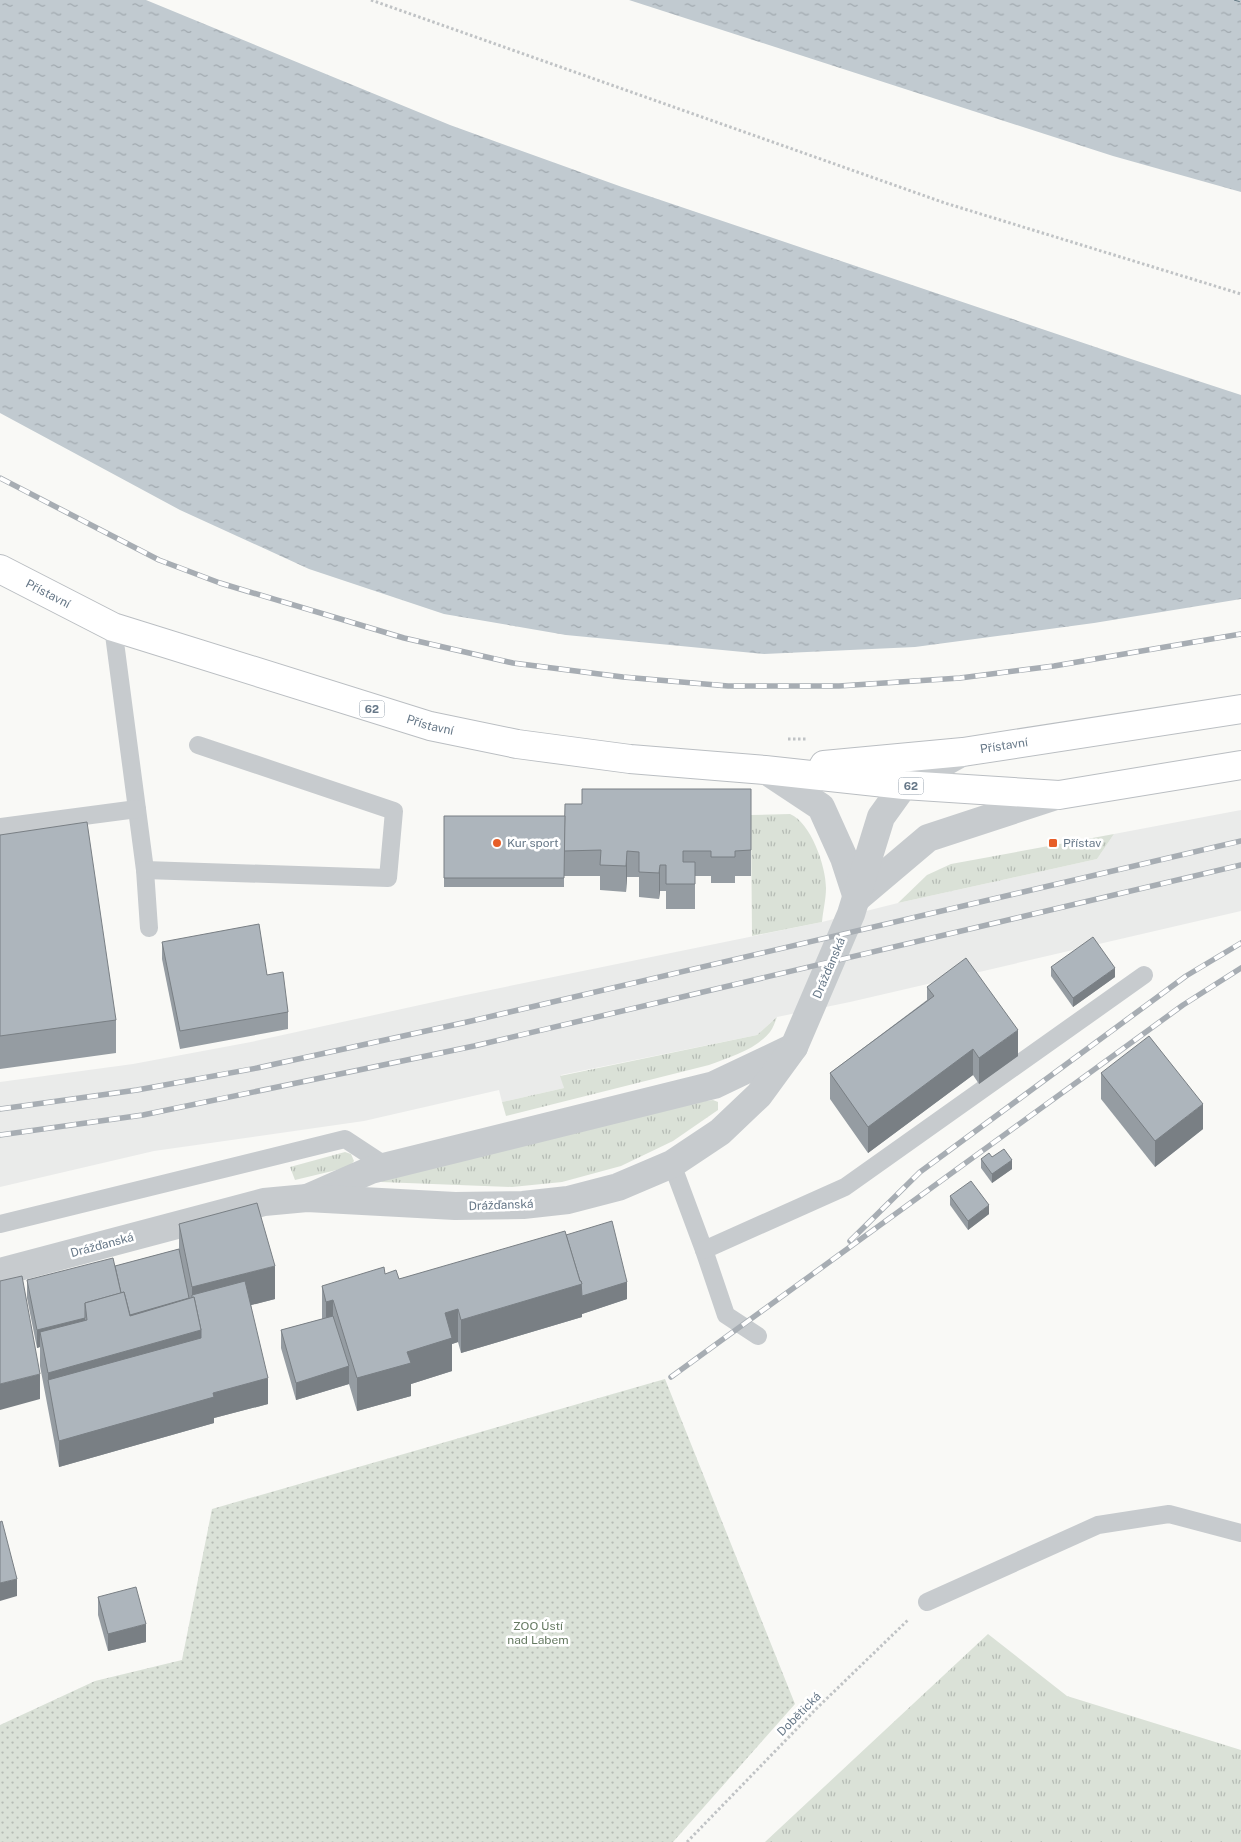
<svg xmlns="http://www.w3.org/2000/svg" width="1241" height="1842" font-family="'Public Sans',sans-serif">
  <defs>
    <pattern id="grass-tufts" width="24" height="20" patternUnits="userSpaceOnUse" patternTransform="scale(1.25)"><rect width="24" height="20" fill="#dae1d7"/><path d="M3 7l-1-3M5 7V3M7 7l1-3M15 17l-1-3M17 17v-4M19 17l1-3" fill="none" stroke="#b5bbb4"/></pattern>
    <pattern id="park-dots" width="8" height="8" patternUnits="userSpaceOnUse" patternTransform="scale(1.25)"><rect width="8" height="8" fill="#dae1d7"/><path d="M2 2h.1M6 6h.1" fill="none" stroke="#b5bbb4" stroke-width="1.8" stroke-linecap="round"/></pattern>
    <pattern id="water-ripples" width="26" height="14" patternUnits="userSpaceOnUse" patternTransform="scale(1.25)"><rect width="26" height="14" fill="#c1cad0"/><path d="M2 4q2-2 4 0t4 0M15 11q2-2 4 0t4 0" fill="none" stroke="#a1a9af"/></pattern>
  </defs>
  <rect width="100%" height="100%" fill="#f9f9f6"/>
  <path fill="#eaebea" d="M1241 810V911L850 1002 777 1017 757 1035 561 1075 564 1088 502 1102 499 1090 364 1121 154 1151 0 1187V1082L133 1064 251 1042 461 996 822 922 898 903 1097 859 1114 834Z"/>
  <g fill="url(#grass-tufts)">
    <path d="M790 814C811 823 826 866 826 888 826 899 823 911 822 922L752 936 751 815Z"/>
    <path d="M1114 834 1097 859 898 903 927 875 951 864Z"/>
    <path d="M777 1017C775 1022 773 1028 770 1032 755 1050 730 1057 709 1065L506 1116 502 1102 564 1088 560 1076 757 1035Z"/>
    <path d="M713 1100 718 1102V1110L673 1141 621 1166 562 1182 512 1187 381 1182 382 1180 668 1106Z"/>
    <path d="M345 1152 351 1154 354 1161 349 1167 295 1180 290 1167Z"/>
    <path d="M988 1634 1067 1696 1241 1750V1842H765Z"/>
  </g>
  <path fill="url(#park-dots)" d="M665 1379 795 1704 673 1842H0V1725L95 1681 182 1660 212 1509Z"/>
  <g fill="url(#water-ripples)">
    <path d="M0 0H146L450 125 622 187 1128 358 1241 395V599L1094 623 915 647 764 654 566 635 444 614 309 569 180 510 0 413Z"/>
    <path d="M629 0H1241V192L1113 156Z"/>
  </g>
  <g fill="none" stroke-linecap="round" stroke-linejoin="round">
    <path stroke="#637983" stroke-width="1" stroke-dasharray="6 5" stroke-linecap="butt" d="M1234 0 1241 2"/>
    <g stroke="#babec2" stroke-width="30">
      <g id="primary">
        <path id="s1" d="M0 569 113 627 430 726 517 744 630 759 765 770 904 785 1059 795 1241 765"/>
        <path id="s2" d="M824 765 963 752 1241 709"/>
      </g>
    </g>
    <g stroke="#c0c3c5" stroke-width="3" stroke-dasharray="2.5 2.5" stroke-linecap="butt">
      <path d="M371 0 945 203 1241 294"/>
      <path d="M788 739H807"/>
      <path d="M687 1842 817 1708 909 1619"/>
    </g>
    <g stroke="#c7cbce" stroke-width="18">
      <path d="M113 627 145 870 149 928"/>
      <path d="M0 827 137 809"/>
      <path d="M145 870 388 878 394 811 198 745"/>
      <path d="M672 1164 704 1250 726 1315 758 1336"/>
      <path d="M0 1224 345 1139 386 1166"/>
      <path d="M704 1250 845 1187 1144 975"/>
      <path d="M927 1602 1098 1525 1169 1514 1241 1533"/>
    </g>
    <path stroke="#c7cbce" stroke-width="28" d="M307 1198 371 1170 714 1085 794 1047"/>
    <g stroke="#c7cbce" stroke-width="28">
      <path d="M765 770 821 807 844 858 857 898"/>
      <path d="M857 898 928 838 1059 795"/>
      <path d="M0 1272 264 1202 307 1198 455 1206 523 1205 568 1200 618 1187 672 1164 720 1132 759 1095 794 1047 851 914 881 817 904 785 963 752"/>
    </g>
    <use href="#primary" stroke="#fff" stroke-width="28"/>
    <g stroke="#a7adb3" stroke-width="5.5">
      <g id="rail">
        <path d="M0 478 159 560 220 583 404 638 513 663 623 677 728 686H839L960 678 1054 666 1241 634"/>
        <path d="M0 1109 137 1090 257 1068 467 1022 1241 841"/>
        <path d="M0 1135 143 1115 474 1046 1241 865"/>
        <path d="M850 1241 920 1172 1186 976 1241 943"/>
        <path d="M671 1377 1183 1005 1241 968"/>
      </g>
    </g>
    <use href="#rail" stroke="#fff" stroke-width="4" stroke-dasharray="11" stroke-linecap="butt"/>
  </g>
  <g fill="#959ca2">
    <path d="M751 789V876H735V883H711V876H695V909H666V891H660L659 899 639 897V877H627L626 892 600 890V876H564V887H444V816H565L582 804Z"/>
    <path d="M0 835 116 1020V1053L0 1069Z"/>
    <path d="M162 942 267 975 288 1012V1029L180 1049 162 959Z"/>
    <path d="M1051 967 1115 977 1073 1007 1051 976Z"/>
    <path d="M927 987 1018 1056 979 1084 973 1075 868 1153 830 1099V1073L927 1000Z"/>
    <path d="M1101 1073 1203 1129 1155 1167 1101 1099Z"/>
    <path d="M992 1157 1012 1169 992 1183 981 1168V1159Z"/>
    <path d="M950 1196 989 1214 968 1230 950 1205Z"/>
    <path d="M179 1224 275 1299 251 1305 268 1404 214 1418V1423L59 1467 40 1366V1347L37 1348 27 1298V1280L115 1266 179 1249Z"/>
    <path d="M566 1235 627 1299 582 1314V1317L461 1353 458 1342 452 1344V1371L411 1384V1396L357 1411 349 1384 296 1400 281 1348V1330L322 1319V1286L385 1274 399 1279Z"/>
    <path d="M98 1597 146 1642 108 1651 98 1615Z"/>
  </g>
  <g fill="#797f84">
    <path d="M627 851V877L626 892V866Z"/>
    <path d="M660 865V891L659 899V873Z"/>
    <path d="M1115 968V977L1073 1007V998Z"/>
    <path d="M1018 1030V1056L979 1084V1058Z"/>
    <path d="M973 1049V1075L868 1153V1127Z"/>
    <path d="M1203 1104V1129L1155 1167V1141Z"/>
    <path d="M1012 1160V1169L992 1183V1174Z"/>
    <path d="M989 1205V1214L968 1230V1221Z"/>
    <path d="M275 1266V1299L197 1319 192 1295V1287Z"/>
    <path d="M627 1282V1299L582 1314V1317L461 1353V1320L582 1284Z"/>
    <path d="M189 1298 124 1326V1308Z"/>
    <path d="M333 1300V1333L326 1335V1302Z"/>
    <path d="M458 1309V1342L452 1344V1371L411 1384V1396L357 1411V1378L407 1352 445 1313Z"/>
    <path d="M85 1318V1335L40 1332V1347L37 1348V1330Z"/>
    <path d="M201 1330V1363L48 1380V1373Z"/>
    <path d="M349 1366V1384L296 1400V1383Z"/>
    <path d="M40 1374V1399L0 1410V1384Z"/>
    <path d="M268 1378V1404L214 1418V1423L59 1467V1441L213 1393Z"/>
    <path d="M17 1579V1596L0 1601V1583Z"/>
    <path d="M146 1624V1642L108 1651V1634Z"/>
  </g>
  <g fill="#adb5bc" stroke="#797f84">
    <path d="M582 789H751V850L735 851V857H711V851H683V862H695V884H666V865H660L659 873 639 872V852L627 851 626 866 600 865 601 850 564 851 565 804H582Z"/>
    <path d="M444 816H565L564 878H444Z"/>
    <path d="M87 822 116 1020 0 1036V835Z"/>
    <path d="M259 924 267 975 283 972 288 1012 180 1031 162 942Z"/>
    <path d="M1093 937 1115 968 1073 998 1051 967Z"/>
    <path d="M966 958 1018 1030 979 1058 973 1049 868 1127 830 1073 934 996 927 987Z"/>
    <path d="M1149 1036 1203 1104 1155 1141 1101 1073Z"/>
    <path d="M1004 1149 1012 1160 992 1174 981 1159 989 1153 992 1157Z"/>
    <path d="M971 1181 989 1205 968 1221 950 1196Z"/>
    <path d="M257 1203 275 1266 192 1287 179 1224Z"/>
    <path d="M612 1221 627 1282 582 1296 581 1281H580L566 1235Z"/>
    <path d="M565 1231 580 1281H581L582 1284 461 1320 458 1309 445 1313 452 1338 407 1352 411 1363 357 1378 333 1300 326 1302 322 1286 384 1267 385 1274 396 1270 399 1279Z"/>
    <path d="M179 1249 189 1298 130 1315 124 1292 121 1293 115 1266Z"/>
    <path d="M113 1258 121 1293 85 1303V1318L37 1330 27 1280Z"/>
    <path d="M22 1276 40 1374 0 1384V1281Z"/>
    <path d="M245 1281 268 1378 213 1393 214 1397 59 1441 48 1380 201 1338V1330L194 1297 192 1298V1295Z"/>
    <path d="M124 1292 130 1316 194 1297 201 1330 48 1373 40 1332 87 1320 85 1303Z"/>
    <path d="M333 1316 349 1366 296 1383 281 1330Z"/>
    <path d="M2 1521 17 1579 0 1583V1522Z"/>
    <path d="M136 1587 146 1624 108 1634 98 1597Z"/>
  </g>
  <g fill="#e75e28" stroke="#fff" stroke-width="2">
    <circle cx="497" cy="843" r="5"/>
    <rect x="1048" y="838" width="10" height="10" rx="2.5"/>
  </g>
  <g text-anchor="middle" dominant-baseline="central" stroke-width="5" stroke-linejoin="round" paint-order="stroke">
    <g fill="#fff" stroke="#95a0ac" stroke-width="1">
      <rect x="359.5" y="700.5" width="25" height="17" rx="4"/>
      <rect x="898.5" y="777.5" width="25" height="17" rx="4"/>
    </g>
    <g font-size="11" font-weight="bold" fill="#677888">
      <text x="372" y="709">62</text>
      <text x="911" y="786">62</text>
    </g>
    <g font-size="12" fill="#677888" stroke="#fff">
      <text stroke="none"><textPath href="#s1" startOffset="54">Přístavní</textPath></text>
      <text stroke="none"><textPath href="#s1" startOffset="459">Přístavní</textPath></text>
      <text stroke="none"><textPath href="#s2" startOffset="181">Přístavní</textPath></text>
      <text transform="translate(829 968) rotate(-67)">Drážďanská</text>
      <text transform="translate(501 1205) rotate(-2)">Drážďanská</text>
      <text transform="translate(102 1245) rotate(-15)">Drážďanská</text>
      <text transform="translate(799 1714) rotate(-45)">Dobětická</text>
    </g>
    <g font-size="12" fill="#677888" stroke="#fff" text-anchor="start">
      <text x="507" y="843">Kur sport</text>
      <text x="1063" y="843">Přístav</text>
    </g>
    <g font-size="12" fill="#667a62" stroke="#fff">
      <text x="538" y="1626">ZOO Ústí<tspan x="538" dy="14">nad Labem</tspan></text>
    </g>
  </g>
</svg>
